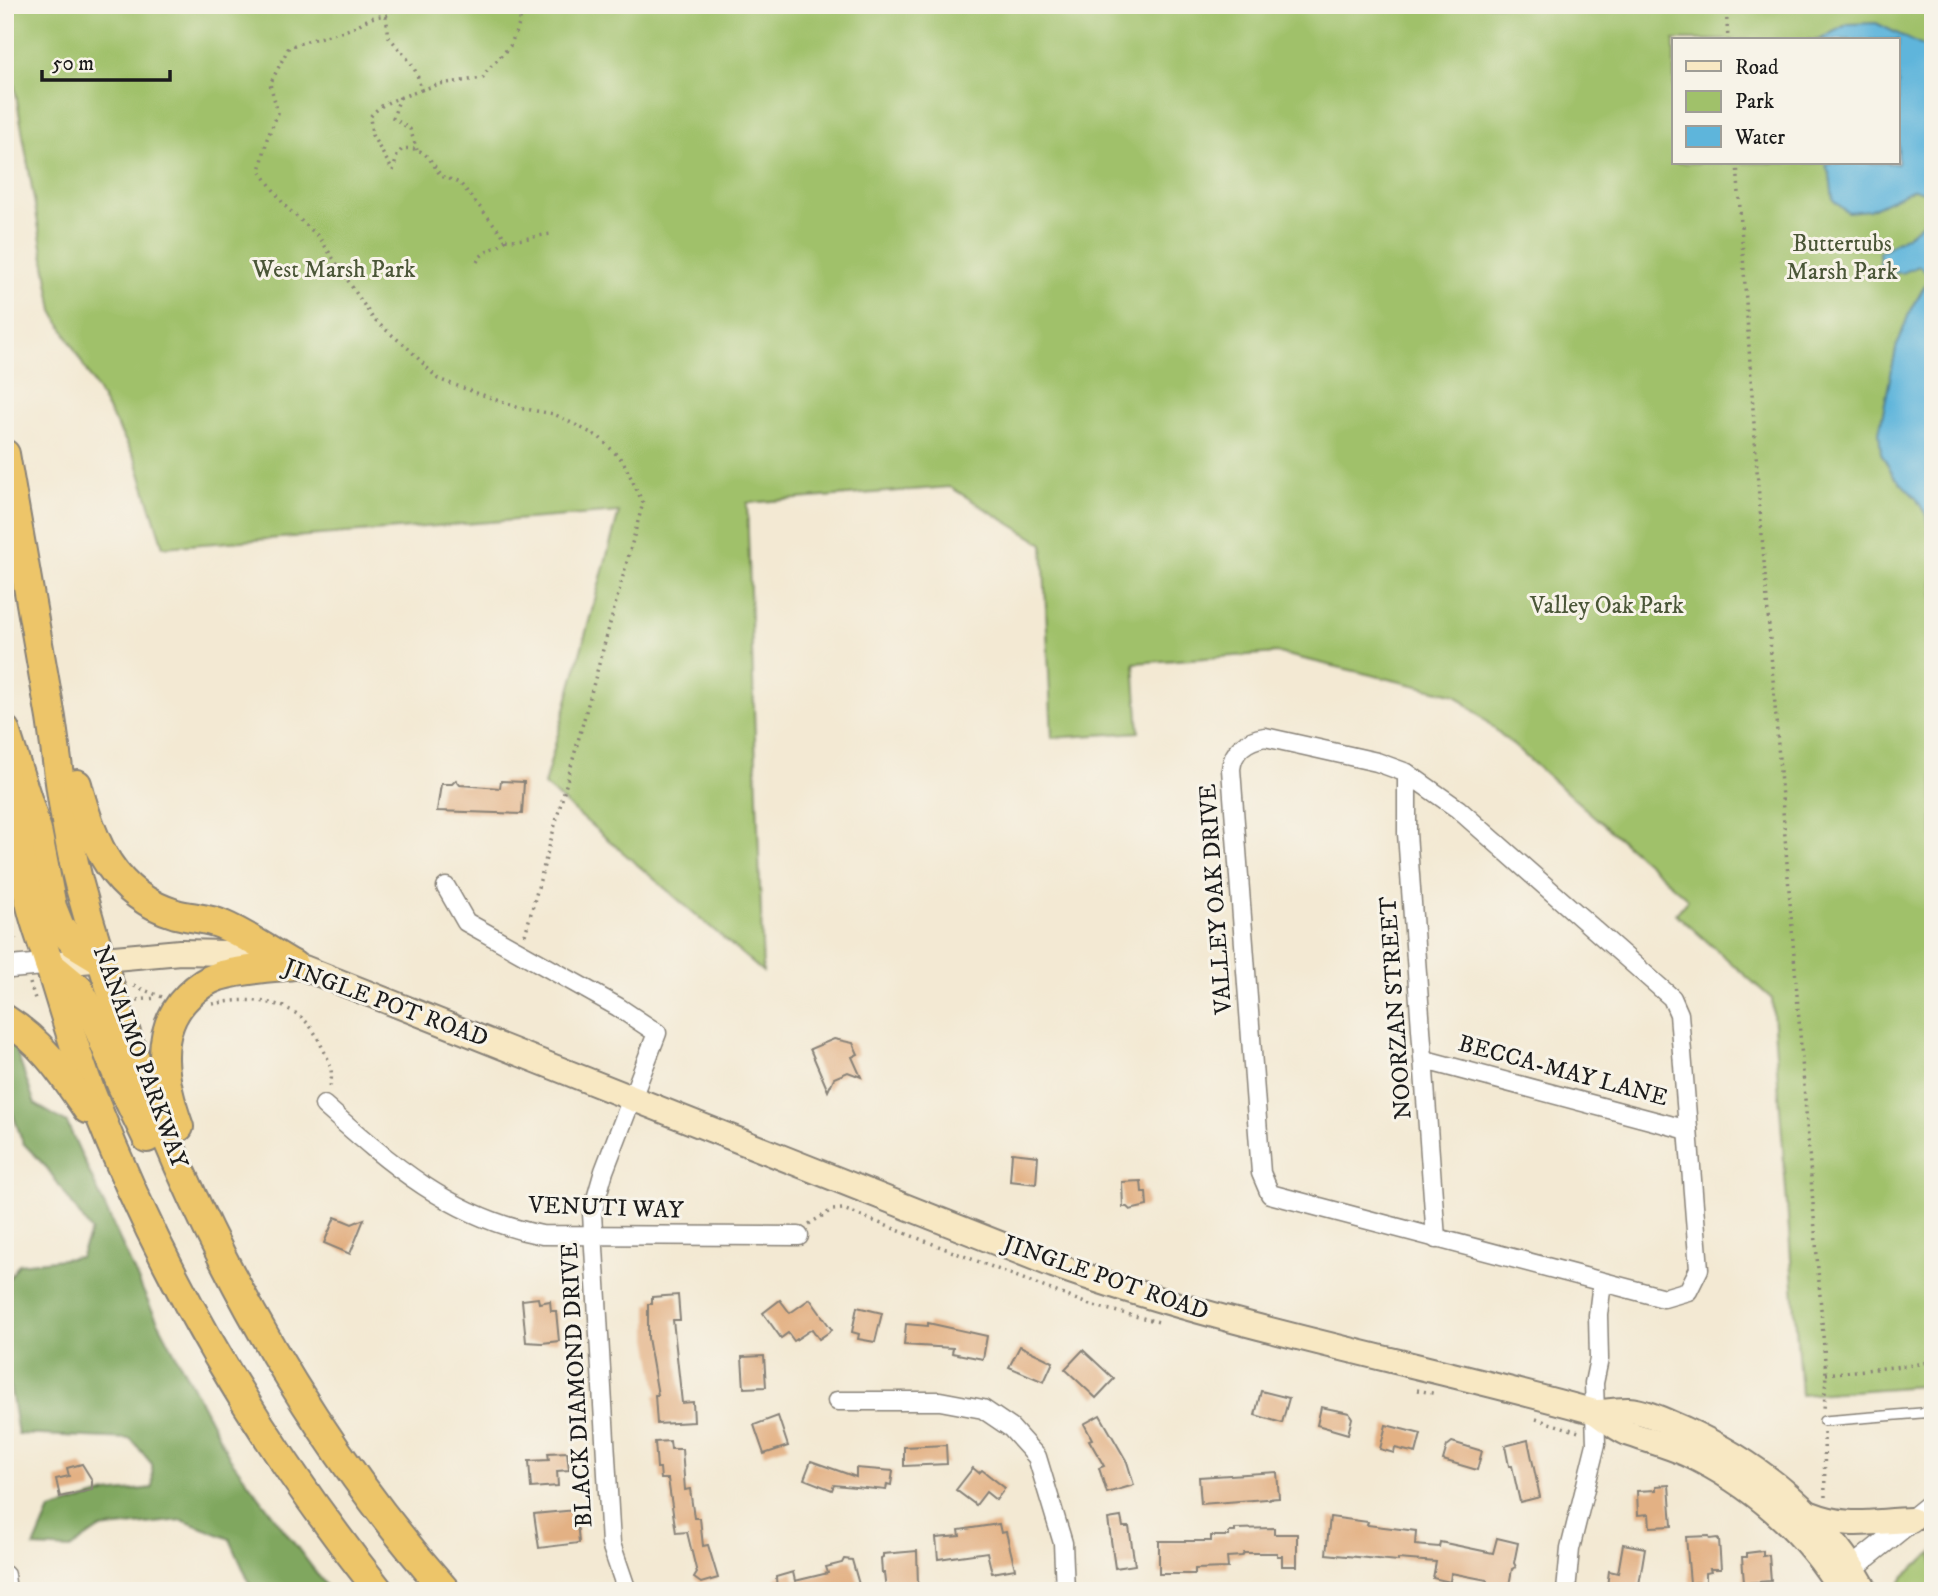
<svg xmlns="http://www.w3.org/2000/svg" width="1938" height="1596" font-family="'IM FELL DW Pica',serif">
  <rect width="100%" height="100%" fill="#f7f3e8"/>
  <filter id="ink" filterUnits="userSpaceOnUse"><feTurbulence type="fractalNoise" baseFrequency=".0143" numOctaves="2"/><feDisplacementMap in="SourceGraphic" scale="14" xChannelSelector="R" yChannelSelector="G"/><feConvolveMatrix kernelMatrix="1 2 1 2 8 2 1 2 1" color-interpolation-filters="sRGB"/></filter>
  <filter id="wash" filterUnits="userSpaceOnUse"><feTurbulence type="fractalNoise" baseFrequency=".00686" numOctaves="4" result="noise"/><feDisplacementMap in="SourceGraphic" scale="28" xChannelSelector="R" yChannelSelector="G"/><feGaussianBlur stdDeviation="1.57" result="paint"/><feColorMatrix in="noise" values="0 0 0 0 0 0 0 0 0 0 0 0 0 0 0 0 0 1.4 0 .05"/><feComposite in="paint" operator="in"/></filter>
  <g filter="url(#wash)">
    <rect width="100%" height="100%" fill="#f3e9d3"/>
    <g fill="#a0c16a" stroke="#5e6e43" stroke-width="2" fill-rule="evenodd">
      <path d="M5 5H1933V1385L1801 1395 1772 999 1676 914 1688 899 1456 695 1278 653 1134 663 1139 732 1052 738 1043 544 950 487 747 503 763 972 544 785 619 512 163 547 136 460 53 311 5 30ZM1674 40H1898V163H1674Z"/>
      <path d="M1933 1552V1591H1899L1898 1586 1904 1576Z"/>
    </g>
    <path fill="#80a75e" stroke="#4e623d" stroke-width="2" d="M5 1035 12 1039 35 1104 67 1123 149 1304 230 1458 330 1591H253L230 1539 182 1520 99 1529 70 1549 34 1547 50 1510 107 1493 153 1488 152 1464 131 1439 18 1434 5 1356V1285L19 1264 80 1257 91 1231 47 1168 23 1143 5 1091Z"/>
    <g fill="#5eb5db" stroke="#3d687c" stroke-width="2">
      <path d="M1876 23 1933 51V195L1914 189 1869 210 1847 212 1833 200 1830 175 1825 163H1898V40H1818L1848 24Z"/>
      <path d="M1933 204V562L1926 515 1916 498 1893 475 1881 453 1879 432 1896 349 1908 316 1930 276 1919 266 1902 273 1881 272 1879 252C1898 241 1927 228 1933 204Z"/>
    </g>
    <g id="blocks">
      <g fill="#e3b184">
        <path d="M456 780 460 785 500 788 501 781 524 782 522 814 437 811 441 784H452Z"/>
        <path d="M834 1039 853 1043 858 1054 852 1057 861 1077 848 1072 834 1078 828 1091 810 1049Z"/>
        <path d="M1012 1153 1038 1156 1036 1184 1010 1181Z"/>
        <path d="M1141 1181 1142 1192H1146L1147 1206 1130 1210 1127 1207H1123L1122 1182Z"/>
        <path d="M335 1217 352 1224 364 1219 350 1254 324 1243Z"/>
        <path d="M678 1295 680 1320H673L682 1403 693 1402 694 1422 657 1424 655 1395H658L648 1338V1304H652V1297Z"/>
        <path d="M538 1298 539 1303 550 1301 551 1311H556L559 1341 542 1343 526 1342 522 1300Z"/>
        <path d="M810 1299 832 1330 819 1339 812 1329 794 1341 788 1333 781 1338 763 1313 780 1300 790 1313Z"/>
        <path d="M857 1307 882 1313 875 1342 858 1339 859 1334 852 1332Z"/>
        <path d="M928 1323 987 1336 983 1359 952 1353 953 1348 904 1345 906 1324 928 1326Z"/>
        <path d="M1020 1346 1053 1362 1044 1382 1009 1367Z"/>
        <path d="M1083 1350 1114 1379 1096 1398 1065 1369Z"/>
        <path d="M764 1356 766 1387 744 1388 742 1357Z"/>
        <path d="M1261 1391 1289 1398 1282 1423 1255 1415Z"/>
        <path d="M1321 1407 1349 1413 1352 1418 1348 1434 1317 1425Z"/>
        <path d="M1100 1415 1127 1462 1134 1485 1107 1493 1099 1468 1104 1466 1089 1440 1092 1439 1084 1424Z"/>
        <path d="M778 1416 788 1446 764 1454 754 1425Z"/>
        <path d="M1386 1425 1421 1434 1416 1453 1395 1448 1394 1453 1380 1449Z"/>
        <path d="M1528 1440 1540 1497 1520 1502 1512 1466H1509L1505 1446Z"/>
        <path d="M670 1441 671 1449H682L685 1490 690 1489 694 1518H700L703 1546 708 1545 718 1578 701 1583 694 1578 697 1573 687 1532 676 1533 668 1479H661L660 1468H657L655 1442Z"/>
        <path d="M1452 1442 1482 1451 1477 1470 1443 1460 1447 1446Z"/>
        <path d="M946 1445 947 1464 904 1466V1447Z"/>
        <path d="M567 1452 569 1470 557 1471 558 1486 531 1488 529 1461 549 1460 548 1453Z"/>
        <path d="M811 1461 856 1477V1468L893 1471 891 1485 887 1484 886 1490 834 1485 832 1490 804 1479Z"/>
        <path d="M82 1464 92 1480V1490L60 1497 56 1479 69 1476 67 1468Z"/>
        <path d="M973 1468 979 1473 982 1470 1005 1488 996 1500 986 1492 976 1505 956 1490Z"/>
        <path d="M1277 1472 1279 1498 1201 1504 1199 1477Z"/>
        <path d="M1669 1485 1672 1526 1650 1527 1649 1514 1638 1515 1637 1491 1656 1490V1486Z"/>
        <path d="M576 1510 579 1543 539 1548 534 1514Z"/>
        <path d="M1121 1517 1123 1527H1129L1135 1565 1115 1568 1108 1519Z"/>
        <path d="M1330 1517 1368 1522 1367 1525 1416 1531 1415 1545 1439 1547 1440 1542 1493 1553 1497 1538 1518 1543 1514 1563 1516 1567 1512 1569 1508 1591H1485L1487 1580 1451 1573 1450 1582 1433 1578 1436 1562 1398 1559V1561L1326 1554Z"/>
        <path d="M999 1524 1001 1533 1006 1532 1015 1569 992 1573 987 1552 938 1559 936 1538 960 1536 959 1530Z"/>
        <path d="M1274 1528V1534H1297V1566H1282V1556H1277V1553H1244L1242 1556 1227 1557 1228 1568 1195 1569V1574H1159V1541H1211V1536H1229V1532H1235V1529Z"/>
        <path d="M1709 1536 1710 1539 1717 1538 1719 1540 1721 1569H1710L1711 1572 1706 1573V1582L1690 1583 1686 1537Z"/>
        <path d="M1623 1544 1645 1548 1638 1591 1607 1587 1609 1571 1618 1573Z"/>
        <path d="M917 1551 918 1585 901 1586 902 1591H886L884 1573H882L881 1558 883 1557V1554Z"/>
        <path d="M1763 1551V1556L1769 1555 1771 1581 1744 1583 1742 1557H1747V1553Z"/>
        <path d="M844 1559 852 1560 860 1588 847 1591H777L776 1577 793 1572 795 1581 828 1573 826 1567 842 1563Z"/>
      </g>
    </g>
  </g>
  <g filter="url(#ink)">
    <use href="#blocks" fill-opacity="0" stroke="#888278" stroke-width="2"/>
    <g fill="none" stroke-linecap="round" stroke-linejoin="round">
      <g stroke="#888278" stroke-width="12">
        <path id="service" d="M1824 1421 1933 1412"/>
      </g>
      <g stroke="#888278" stroke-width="21">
        <g id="minor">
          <path d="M1265 737 1377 762 1407 773 1458 809 1672 998 1679 1014 1699 1269 1688 1291 1664 1298 1270 1194 1261 1173 1231 769C1233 749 1247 740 1265 737Z"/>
          <path d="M1407 773V833L1436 1239"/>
          <path d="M446 887 466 922 618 1007 657 1033 604 1171 592 1213 611 1544 627 1591"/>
          <path d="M1425 1060 1688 1130"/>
          <path d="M324 1105C390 1164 452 1218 542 1235L799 1236"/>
          <path d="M837 1401H940L983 1409 1011 1428 1037 1457 1063 1543 1065 1591"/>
          <path d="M5 1575 7 1591"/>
          <path d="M1566 1591 1570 1549 1596 1444 1594 1383 1599 1359 1598 1315 1602 1282"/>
        </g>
      </g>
      <g stroke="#888278" stroke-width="24">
        <g id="tertiary">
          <path d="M5 968 49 964"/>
          <path d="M1840 1578 1933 1503"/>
        </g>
      </g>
      <g stroke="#888278" stroke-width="28">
        <g id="secondary">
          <path d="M49 964 180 952 227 953 304 968 1053 1265C1230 1328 1415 1362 1595 1412 1605 1419 1616 1428 1627 1433 1647 1440 1667 1445 1687 1454 1749 1483 1806 1531 1841 1591"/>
          <path d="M1595 1412C1606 1412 1617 1410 1628 1410 1646 1411 1667 1422 1684 1429 1760 1463 1826 1517 1866 1591"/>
          <path d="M1811 1514C1848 1529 1873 1521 1911 1520"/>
        </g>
      </g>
      <g stroke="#888278" stroke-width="32">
        <g id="trunk">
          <path d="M5 454C21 542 36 630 51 718 59 773 65 830 79 884 149 1140 270 1391 446 1591"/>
          <path d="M5 730 37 830 52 907 60 927 74 943 102 960"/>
          <path d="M5 776C14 820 20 864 31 906 36 927 44 947 50 967 64 1011 76 1055 93 1098 162 1277 260 1441 379 1591"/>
          <path d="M77 784C92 842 113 895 176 914 191 918 209 918 223 925 247 935 270 952 293 965"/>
          <path d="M49 964 79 989 92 1013 122 1086 147 1138"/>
          <path d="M5 1019C43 1043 62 1073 87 1109"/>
          <path d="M179 1127C164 1085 151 1032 188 996 196 988 207 980 219 976 242 969 269 968 293 965"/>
        </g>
      </g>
      <g stroke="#888278" stroke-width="3.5" stroke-dasharray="2 5" stroke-linecap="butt">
        <path d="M1726 5 1728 40"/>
        <path d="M386 16 398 5"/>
        <path d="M421 90 440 84 483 78 486 72 510 46 520 22V11L523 5"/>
        <path d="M400 97 393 118 410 129 417 150"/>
        <path d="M1737 163 1757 470 1826 1374 1824 1410"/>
        <path d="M477 262C483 249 497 250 506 239"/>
        <path d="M5 931 14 935 16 939"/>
        <path d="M525 935 643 503 623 461 599 437 554 414 519 408 438 379 409 349 374 320 319 237 285 206 260 171 267 139 278 113 270 84 289 47C308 40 326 36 344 31 361 26 367 15 386 16L389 37 411 63 417 74 421 90C402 98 383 100 370 117L372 135 393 171 397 156 402 149C424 145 431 161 441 176L460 183 506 239C520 242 537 235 552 234"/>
        <path d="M30 983 36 1002"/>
        <path d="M134 986 162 997"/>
        <path d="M137 1000 157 998"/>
        <path d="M213 1004C241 998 279 998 302 1018 312 1026 318 1038 323 1049 331 1063 334 1074 329 1090"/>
        <path d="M809 1224 832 1210 843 1209 1090 1305 1159 1322"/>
        <path d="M1826 1374 1913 1365 1933 1361"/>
        <path d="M1417 1390 1437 1394"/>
        <path d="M1536 1419 1579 1432"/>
        <path d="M1824 1432 1825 1498"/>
      </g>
      <use href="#service" stroke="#fff" stroke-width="9"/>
      <use href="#minor" stroke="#fff" stroke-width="18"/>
      <use href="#tertiary" stroke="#fff" stroke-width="21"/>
      <use href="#secondary" stroke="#f8e8c3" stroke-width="24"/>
      <use href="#trunk" stroke="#edc569" stroke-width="28"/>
    </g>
  </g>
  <g text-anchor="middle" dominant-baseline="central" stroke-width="6" stroke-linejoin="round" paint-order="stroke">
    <g font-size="24" fill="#4a5637" stroke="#f7f3e8">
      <text x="1842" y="244">Buttertubs<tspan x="1842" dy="28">Marsh Park</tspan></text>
      <text x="334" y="270">West Marsh Park</text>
      <text x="1607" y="606">Valley Oak Park</text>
    </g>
    <g font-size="24" fill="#1c1c1c" stroke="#f7f3e8">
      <text transform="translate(1216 899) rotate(-94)">VALLEY OAK DRIVE</text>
      <text transform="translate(386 1003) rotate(20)">JINGLE POT ROAD</text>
      <text transform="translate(1396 1008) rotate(-94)">NOORZAN STREET</text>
      <text transform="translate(140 1057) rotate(70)">NANAIMO PARKWAY</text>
      <text transform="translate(1563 1071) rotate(15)">BECCA-MAY LANE</text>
      <text transform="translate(606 1208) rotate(2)">VENUTI WAY</text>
      <text transform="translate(1106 1278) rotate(19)">JINGLE POT ROAD</text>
      <text transform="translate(577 1385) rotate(-93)">BLACK DIAMOND DRIVE</text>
    </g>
  </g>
  <rect width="1938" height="1596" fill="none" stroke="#f7f3e8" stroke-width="28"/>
  <rect x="1672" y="38" width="228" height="126" fill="#f7f3e8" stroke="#9f9d96" stroke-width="2"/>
  <rect x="1686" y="61" width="35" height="10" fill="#f8e8c3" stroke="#9f9d96" stroke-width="2"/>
  <text x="1735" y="74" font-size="21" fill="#1c1c1c">Road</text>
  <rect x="1686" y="91" width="35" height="21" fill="#a0c16a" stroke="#9f9d96" stroke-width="2"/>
  <text x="1735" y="108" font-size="21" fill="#1c1c1c">Park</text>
  <rect x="1686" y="126" width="35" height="21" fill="#5eb5db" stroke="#9f9d96" stroke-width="2"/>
  <text x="1735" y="144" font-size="21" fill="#1c1c1c">Water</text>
  <path d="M42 70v10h128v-10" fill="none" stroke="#1c1c1c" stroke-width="3.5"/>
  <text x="52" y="70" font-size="21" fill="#1c1c1c" stroke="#f7f3e8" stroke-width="5" paint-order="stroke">50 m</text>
</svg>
